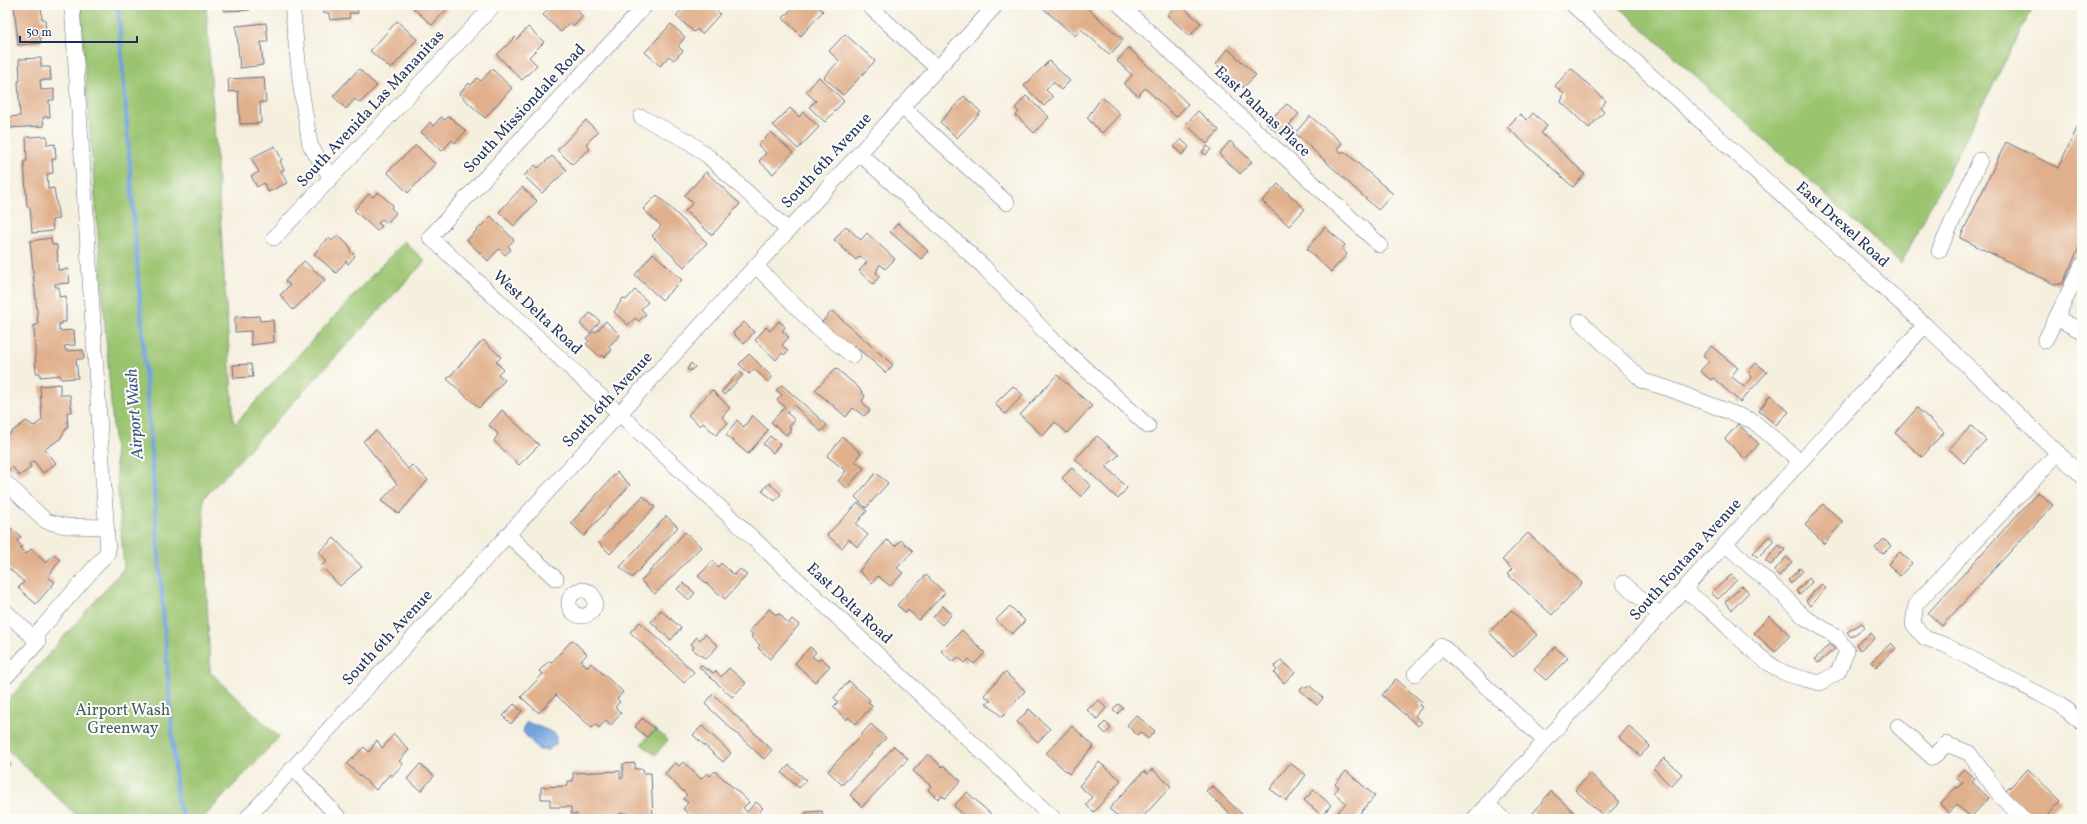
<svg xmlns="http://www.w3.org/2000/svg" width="2087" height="824" font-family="Vollkorn,serif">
  <rect width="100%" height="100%" fill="#fdfcf7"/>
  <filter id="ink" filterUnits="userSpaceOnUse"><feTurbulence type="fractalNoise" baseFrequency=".025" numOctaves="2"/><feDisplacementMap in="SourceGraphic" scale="8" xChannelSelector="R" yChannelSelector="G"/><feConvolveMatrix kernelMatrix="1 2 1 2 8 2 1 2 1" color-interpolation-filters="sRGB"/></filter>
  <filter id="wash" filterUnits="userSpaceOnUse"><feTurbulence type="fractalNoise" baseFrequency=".012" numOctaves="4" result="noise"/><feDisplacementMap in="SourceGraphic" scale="16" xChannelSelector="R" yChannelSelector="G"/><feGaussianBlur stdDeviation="0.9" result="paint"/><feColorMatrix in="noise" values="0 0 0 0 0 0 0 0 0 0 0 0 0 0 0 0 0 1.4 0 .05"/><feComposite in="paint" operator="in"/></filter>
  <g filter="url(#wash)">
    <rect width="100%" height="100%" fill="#f5efde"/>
    <g fill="#9bc46f" stroke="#5b7a66">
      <path d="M80 5H206L234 425 404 241 425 261 203 499 210 672 279 737 202 819H80L5 747V704L124 568Z"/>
      <path d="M1617 5H2034L1901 264Z"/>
      <path d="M655 729 668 740 655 755 641 744Z"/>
    </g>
    <path fill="#72a1db" stroke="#46689c" d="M527 722 554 733 556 735V744L548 750H539L523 732 525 724Z"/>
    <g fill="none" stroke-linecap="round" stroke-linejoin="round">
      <path stroke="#72a1db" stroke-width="4.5" d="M118 5 177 799 184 819"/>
    </g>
    <g id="blocks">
      <g fill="#e0af8b">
        <path d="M14 5H41L42 19H45L46 34 40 36 41 43 18 45Z"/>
        <path d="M224 5H250V10L224 11Z"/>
        <path d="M322 5H357L358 13H349L350 18 330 20 329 13H323Z"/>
        <path d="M416 5H446L449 7 432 25 413 8Z"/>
        <path d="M552 5H585L578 12 583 16 574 26 570 23 561 32 543 15Z"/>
        <path d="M686 5H718L715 8 720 14 702 34 697 29 694 32 676 16Z"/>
        <path d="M795 5H815L823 11 801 36 783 18Z"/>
        <path d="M1048 5H1084L1123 40 1110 55 1081 29 1075 36 1044 9Z"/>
        <path d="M1176 5H1180L1201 23 1190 36 1167 15Z"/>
        <path d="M397 21 417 39 391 69 370 51Z"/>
        <path d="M266 23 268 42H261L263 65 240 68 236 26Z"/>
        <path d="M671 24 685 37 678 46 683 51 674 60 669 56 660 66 645 52Z"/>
        <path d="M528 27 544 42 529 57 537 65 522 80 497 55 515 37 517 39Z"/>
        <path d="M845 34 875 61 843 95 824 77 839 61 829 51Z"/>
        <path d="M1129 48 1188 104 1176 117 1145 88 1138 96 1124 84 1132 75 1117 61Z"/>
        <path d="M1228 49 1256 75 1243 88 1216 64Z"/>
        <path d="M41 58V67H50L51 80H40L41 90 54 89V100H49L50 117H43L44 126 8 128 7 117 20 116 18 81H20L19 59Z"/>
        <path d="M1049 61 1070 81 1061 90 1053 82 1046 90 1053 97 1044 106 1024 86Z"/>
        <path d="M1571 68 1606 101 1600 108 1604 112 1589 128 1561 102 1564 94 1555 86Z"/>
        <path d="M359 69 377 86 360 103 355 99 346 109 333 96Z"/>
        <path d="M492 69 512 88 485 118 459 94 469 83 471 85 477 78 481 81Z"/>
        <path d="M264 77 266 102H260L261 123 240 124 238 91 229 92 228 79Z"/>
        <path d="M819 77 844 101 825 122 809 107 816 101 806 92Z"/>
        <path d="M964 96 981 112 957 138 940 122Z"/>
        <path d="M1026 96 1049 117 1034 133 1016 115 1019 112 1015 108Z"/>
        <path d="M1102 97 1120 114 1102 133 1087 118Z"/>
        <path d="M1287 104 1299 114 1289 125 1294 129 1288 136 1285 133 1282 137 1266 123Z"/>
        <path d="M790 108 799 117 803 112 819 127 798 149 773 125Z"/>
        <path d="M1198 111 1219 130 1207 144 1186 124Z"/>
        <path d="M1533 113 1547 126 1541 133 1585 174 1573 187 1507 127 1520 114 1527 120Z"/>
        <path d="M449 116 466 131 455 143 452 140 442 151 421 132 430 122 433 126 441 117 445 120Z"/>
        <path d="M1310 116 1342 143 1337 149 1342 153 1344 151 1393 194 1378 210 1295 133Z"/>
        <path d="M586 120 598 132 586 144 590 149 572 164 557 150Z"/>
        <path d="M2078 126 2082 128V241L2063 283 2056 285 1960 238 2006 142 2058 168Z"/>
        <path d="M771 132 793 153 773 174 759 161 766 153 758 145Z"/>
        <path d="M47 136V145L55 144 56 159H52L53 173 47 174 48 189 54 188 59 219 52 220 53 231 32 233 30 207H27L24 161H27L26 137Z"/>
        <path d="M1181 139 1189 147 1182 155 1174 147Z"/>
        <path d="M1230 141 1252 162 1240 174 1219 154Z"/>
        <path d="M416 145 435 164 408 193 387 172Z"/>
        <path d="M275 146 282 160 280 161 284 170 281 171 287 183 268 192 264 183 257 187 251 176 259 172 251 158Z"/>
        <path d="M1207 146 1211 149 1206 155 1202 152Z"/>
        <path d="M552 156 567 170 542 193 524 176 535 165 538 168Z"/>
        <path d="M706 172 740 204 712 235 685 211 693 203 685 195Z"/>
        <path d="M1278 184 1305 209 1289 226 1262 201Z"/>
        <path d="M522 187 537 201 514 226 499 212Z"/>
        <path d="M378 192 393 205 391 208 396 213 387 223 382 219 378 223 382 226 377 231 354 210 369 194 373 197Z"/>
        <path d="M657 195 707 243 684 267 652 236 661 226 643 209Z"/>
        <path d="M491 216 514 240 508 246 511 250 505 255 499 249 488 261 467 240Z"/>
        <path d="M898 223 928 251 921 259 890 232Z"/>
        <path d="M846 226 861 240 867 233 895 259 885 269 880 264 876 273 880 276 873 284 859 271 867 262 860 256 856 260 834 240Z"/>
        <path d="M1325 227 1345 245 1342 249 1347 254 1331 272 1307 249Z"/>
        <path d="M338 235 351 248 350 251 355 256 348 264 346 261 336 273 314 254 329 237 332 241Z"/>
        <path d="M51 238 52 245H57L58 270 68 269 70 283 55 284V287H59V297L66 296V322H61V325L59 323V331L74 330 75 345 64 346 66 351 83 350 84 359H76L78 378 61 379 60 375 40 377V373H36L34 325H38L37 311 30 241Z"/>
        <path d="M653 253 682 280 662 300 635 275Z"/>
        <path d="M304 261 325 280 293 310 280 295 290 285 285 281Z"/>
        <path d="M635 290 648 302 641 309 646 314 639 321 635 318 628 325 614 312 623 298 626 300Z"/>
        <path d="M832 311 893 365 886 373 854 345 851 348 822 322Z"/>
        <path d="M590 313 600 321 590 333 580 324Z"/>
        <path d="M246 316 245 317 259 316 260 321 273 320 274 342 251 345V331L235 332V317Z"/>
        <path d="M606 321 620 335 608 347 612 350 604 358 602 355 600 357 586 344 589 341 586 338 594 331 596 332Z"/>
        <path d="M779 321 785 327 782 331 789 337 782 345 788 351 784 355 782 353 776 360 755 340 766 327 770 331Z"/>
        <path d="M744 322 754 332 744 344 733 333Z"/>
        <path d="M483 340 501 357 496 362 503 369 498 374 505 380 479 408 447 379Z"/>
        <path d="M1711 346 1738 368 1731 376 1744 387 1752 378 1749 371 1756 363 1767 372 1740 402 1713 378 1711 380 1700 371 1709 361 1703 355Z"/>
        <path d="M749 354 772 377 768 382 754 369 749 374 739 364Z"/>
        <path d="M691 363 695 367 690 371 687 369Z"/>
        <path d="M251 364 253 377 234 378 233 365Z"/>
        <path d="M836 368 860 389 865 397 862 401 870 411 864 416 853 408 846 417 815 390Z"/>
        <path d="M739 372 743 375 724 395 721 392Z"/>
        <path d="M1057 375 1092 406 1067 433 1055 422 1043 436 1020 415Z"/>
        <path d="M60 384V395H70L72 412H67L68 426 60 439 45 449 56 463 43 473 34 461 29 464 31 468 19 476 13 467 9 470 5 464V437L26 421 34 426 42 420 40 386Z"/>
        <path d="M782 385 827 425 821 432 794 405 787 413 795 420 789 427 791 430 786 435 771 422 785 407 777 400 782 395 776 390Z"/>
        <path d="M1013 386 1023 395 1005 414 995 404Z"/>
        <path d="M712 390 730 408 722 417 728 423 716 435 703 423 700 426 688 415Z"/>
        <path d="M1770 395 1789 412 1776 425 1759 411Z"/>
        <path d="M1917 408 1944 432 1922 457 1895 433Z"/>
        <path d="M502 410 539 445 519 465 494 441 498 434 489 425Z"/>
        <path d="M752 415 768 430 748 454 726 435 737 420 744 427Z"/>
        <path d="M1738 424 1759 444 1745 459 1725 439Z"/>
        <path d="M1971 426 1986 440 1964 463 1949 449Z"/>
        <path d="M376 431 408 469 412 465 428 480 399 514 381 501 397 484 363 441Z"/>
        <path d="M770 436 780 444 773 453 763 444Z"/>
        <path d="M1097 436 1119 455 1106 466 1127 488 1118 499 1075 459Z"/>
        <path d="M843 437 861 453 855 461 864 468 847 488 838 481 846 471 827 456Z"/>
        <path d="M1072 468 1091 486 1081 497 1062 478Z"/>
        <path d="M617 472 630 485 584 536 571 523Z"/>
        <path d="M876 473 888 483 866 508 855 497Z"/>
        <path d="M769 483 781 494 775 501 762 491Z"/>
        <path d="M2038 492 2053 505 1942 626 1928 613Z"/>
        <path d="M643 496 655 507 610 554 598 542Z"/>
        <path d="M858 503 867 511 856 524 868 535 857 547 849 539 842 548 827 535Z"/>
        <path d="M1823 504 1843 522 1824 544 1805 525Z"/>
        <path d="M666 516 678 527 632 578 620 567Z"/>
        <path d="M5 523 21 537 17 541 22 547 20 548 26 554 31 549 46 563 54 554 60 560 48 577 55 582 36 604 18 588 24 582 5 565Z"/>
        <path d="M685 532 701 547 655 594 641 581Z"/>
        <path d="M1528 533 1582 583 1552 615 1507 574 1512 569 1502 560Z"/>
        <path d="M1769 536 1774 541 1758 557 1753 553Z"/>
        <path d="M334 538 362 567 340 586 321 566 327 561 319 552Z"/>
        <path d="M1884 539 1891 546 1883 554 1875 548Z"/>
        <path d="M887 540 895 546 901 540 913 551 897 568 903 573 890 586 878 576 872 583 859 571Z"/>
        <path d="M1779 545 1785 550 1771 565 1765 561Z"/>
        <path d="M1900 552 1912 563 1900 576 1888 564Z"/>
        <path d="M1786 557 1792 562 1779 576 1774 571Z"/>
        <path d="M713 561 718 567 721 563 734 575 740 569 747 575 725 599 698 576Z"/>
        <path d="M1800 568 1803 571 1791 584 1788 580Z"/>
        <path d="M926 575 945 593 919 620 908 610 906 613 897 605Z"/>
        <path d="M1731 575 1737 580 1718 599 1711 593Z"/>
        <path d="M1809 578 1812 582 1800 595 1796 591Z"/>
        <path d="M683 583 695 593 689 600 677 589Z"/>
        <path d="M1821 584 1826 588 1810 606 1806 601Z"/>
        <path d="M1742 586 1749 592 1732 610 1725 602Z"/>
        <path d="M943 606 952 614 942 625 933 617Z"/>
        <path d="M1010 606 1025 621 1012 634 996 620Z"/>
        <path d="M769 609 776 615 780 614 788 624 792 619 799 625 770 659 758 648 760 645 751 637 753 635 749 632Z"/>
        <path d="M661 610 681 628 671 640 651 622Z"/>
        <path d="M1511 610 1537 635 1513 657 1489 632Z"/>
        <path d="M1769 616 1790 635 1775 652 1754 633Z"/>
        <path d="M640 622 694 672 684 683 630 632Z"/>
        <path d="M1862 623 1865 627 1851 637 1847 632Z"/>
        <path d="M962 630 985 653 974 664 969 659 965 663 958 657 953 662 941 651Z"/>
        <path d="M1871 633 1875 638 1860 650 1856 644Z"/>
        <path d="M705 634 718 646 706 659 692 649 694 647 691 644 697 637 700 640Z"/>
        <path d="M572 640 587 654 581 661 588 667 591 663 623 692 617 699 620 702 615 707 621 713 611 725 606 720 599 728 596 724 592 728 556 695 539 713 521 697 543 674 539 671 549 661 552 662Z"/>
        <path d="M1891 643 1896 648 1876 667 1871 662Z"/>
        <path d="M1829 644 1835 649 1818 663 1815 659Z"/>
        <path d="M810 647 816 652 812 656 818 661 821 658 830 666 815 682 795 663Z"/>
        <path d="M1555 647 1568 658 1546 680 1534 670Z"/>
        <path d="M1281 660 1295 672 1284 683 1274 673 1277 670 1274 667Z"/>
        <path d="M701 665 707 670 708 669 713 673 716 671 721 677 729 668 746 683 732 697 699 667Z"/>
        <path d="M1005 672 1025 691 1002 717 986 703 991 701 984 695Z"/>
        <path d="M1396 679 1422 702 1419 705 1422 707 1415 716 1422 722 1418 726 1382 695Z"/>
        <path d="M849 681 870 700 868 702 872 706 856 724 848 717 847 720 833 707 838 702 834 698Z"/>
        <path d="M1309 685 1323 698 1317 705 1300 690 1304 686 1307 688Z"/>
        <path d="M713 694 772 750 764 759 705 704Z"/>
        <path d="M1099 700 1106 708 1097 719 1087 710Z"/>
        <path d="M514 704 522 711 511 724 503 716Z"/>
        <path d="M1118 704 1123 708 1117 714 1113 710Z"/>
        <path d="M1029 709 1050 729 1038 742 1017 722Z"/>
        <path d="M1136 715 1155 731 1148 739 1140 732 1137 735 1127 725Z"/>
        <path d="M642 718 655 729 647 737 635 727Z"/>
        <path d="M1105 722 1111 728 1106 734 1100 728Z"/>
        <path d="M871 724 886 738 842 785 828 771Z"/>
        <path d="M702 726 731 753 723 762 693 735Z"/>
        <path d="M1072 726 1094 746 1069 774 1046 753Z"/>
        <path d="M1629 726 1650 746 1640 756 1619 737Z"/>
        <path d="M394 734 409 750 399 761 403 764 391 777 390 774 376 790 347 764 364 747 369 752 377 740 382 748Z"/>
        <path d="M894 746 908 759 862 807 850 795Z"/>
        <path d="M928 754 942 767 943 765 961 781 946 798 941 796 938 799 928 790 931 786 913 771Z"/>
        <path d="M1664 758 1682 774 1671 786 1654 769Z"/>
        <path d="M5 759 10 764 5 770Z"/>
        <path d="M675 762 679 766 683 762 701 779 707 773 710 776 715 771 749 802 743 808 747 812 756 802 763 808 759 812 766 819H694L683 809 688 803 683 799 687 795 665 774Z"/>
        <path d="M1099 762 1121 780 1094 812 1086 805 1092 797 1079 786Z"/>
        <path d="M635 763V769H643L644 773H651L653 819H627V813H620L621 819H577V814H571V807H550V799H541V787L568 786V781H573V773L620 771V778H623V764Z"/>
        <path d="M1290 763 1306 775 1287 801 1270 789Z"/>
        <path d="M420 764 434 776 421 791 407 779Z"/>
        <path d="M789 765 806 780 799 788 782 773Z"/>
        <path d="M1152 769 1171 786 1141 819H1117L1119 817 1109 809 1144 771 1148 774Z"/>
        <path d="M1964 769 1975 779 1972 782 1989 798 1971 817 1957 805 1949 813 1940 804 1956 787 1958 788 1963 783 1956 777Z"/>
        <path d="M2028 769 2061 801 2044 819H2034L2005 792Z"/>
        <path d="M1346 771 1375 796 1355 819H1332L1346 803 1334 793 1339 787 1335 784Z"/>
        <path d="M1590 773 1620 802 1605 817 1575 790Z"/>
        <path d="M1212 786 1244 816 1241 819H1235L1206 791Z"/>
        <path d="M1314 790 1331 805 1322 816 1304 800Z"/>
        <path d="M1551 791 1581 819H1540L1533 813Z"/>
        <path d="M967 792 996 819H961L964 815 954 806Z"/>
        <path d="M822 811 823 819H806V812Z"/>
      </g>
    </g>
  </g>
  <g filter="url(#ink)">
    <use href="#blocks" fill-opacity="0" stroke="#67728b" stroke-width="1"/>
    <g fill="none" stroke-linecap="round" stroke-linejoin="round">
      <g stroke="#67728b" stroke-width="16">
        <g id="minor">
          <path d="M292 5 301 88 310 145 331 178"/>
          <path d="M646 5 430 237 1054 819"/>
          <path d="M868 5 937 68"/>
          <path d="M1120 5 1380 245"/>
          <path d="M1573 5 1925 325 2082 476"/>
          <path d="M902 107 1007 203"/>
          <path d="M641 117 688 141 709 157 788 230"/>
          <path d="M859 153 983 266 1049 336 1148 426"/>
          <path d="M274 238 494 5"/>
          <path d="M1939 251 1980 160"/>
          <path d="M756 266 817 328 853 356"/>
          <path d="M2056 318 2082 331"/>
          <path d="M1580 321 1643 381 1667 388 1753 421 1800 461"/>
          <path d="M2045 341 2082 265"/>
          <path d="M2058 453 1916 604 1913 624 1925 638 1945 645 2059 704 2082 723"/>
          <path d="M5 482 46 521 65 526 106 527"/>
          <path d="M508 535 556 579"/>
          <path d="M1623 583 1660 615"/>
          <path d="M1683 590C1719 612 1743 648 1779 670 1791 677 1807 679 1820 683L1838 672 1847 651 1836 636 1804 617 1782 594 1725 544"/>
          <circle cx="582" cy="603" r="13"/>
          <path d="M5 611 38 642 5 678"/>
          <path d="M33 638 108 552 72 5"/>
          <path d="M1415 674 1442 646 1545 741"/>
          <path d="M1898 726 1933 758 1946 744 1969 753 2001 797 2024 819"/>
          <path d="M293 768 340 819"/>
          <path d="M1487 804 1503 819"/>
          <path d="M246 819 996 5"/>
          <path d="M1474 819 1925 325"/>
        </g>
      </g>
      <use href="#minor" stroke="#fff" stroke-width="15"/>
    </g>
  </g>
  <g text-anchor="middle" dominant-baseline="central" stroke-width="4" stroke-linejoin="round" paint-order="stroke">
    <g font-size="16" fill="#1b2f5e" stroke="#fdfcf7">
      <text transform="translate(371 109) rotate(-47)">South Avenida Las Mananitas</text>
      <text transform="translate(525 109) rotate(-47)">South Missiondale Road</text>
      <text transform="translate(1262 112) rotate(43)">East Palmas Place</text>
      <text transform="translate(827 161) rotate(-47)">South 6th Avenue</text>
      <text transform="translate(1842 225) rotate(42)">East Drexel Road</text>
      <text transform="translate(537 313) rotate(43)">West Delta Road</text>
      <text transform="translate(608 400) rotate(-47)">South 6th Avenue</text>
      <text transform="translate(1686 560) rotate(-48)">South Fontana Avenue</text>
      <text transform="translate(849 604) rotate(43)">East Delta Road</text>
      <text transform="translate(388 638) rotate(-47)">South 6th Avenue</text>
    </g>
    <g font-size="16" fill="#415c63" stroke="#fdfcf7">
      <text x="123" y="711">Airport Wash<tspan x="123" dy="18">Greenway</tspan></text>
    </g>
    <g font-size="17" font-style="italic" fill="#39578a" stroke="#fdfcf7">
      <text transform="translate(135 414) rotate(-94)">Airport Wash</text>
    </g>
  </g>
  <rect width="2087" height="824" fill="none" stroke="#fdfcf7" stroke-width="20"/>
  <path d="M20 36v6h117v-6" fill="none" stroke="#1b2f5e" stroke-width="2"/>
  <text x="26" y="36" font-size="12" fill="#1b2f5e" stroke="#fdfcf7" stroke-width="3" paint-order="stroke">50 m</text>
</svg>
